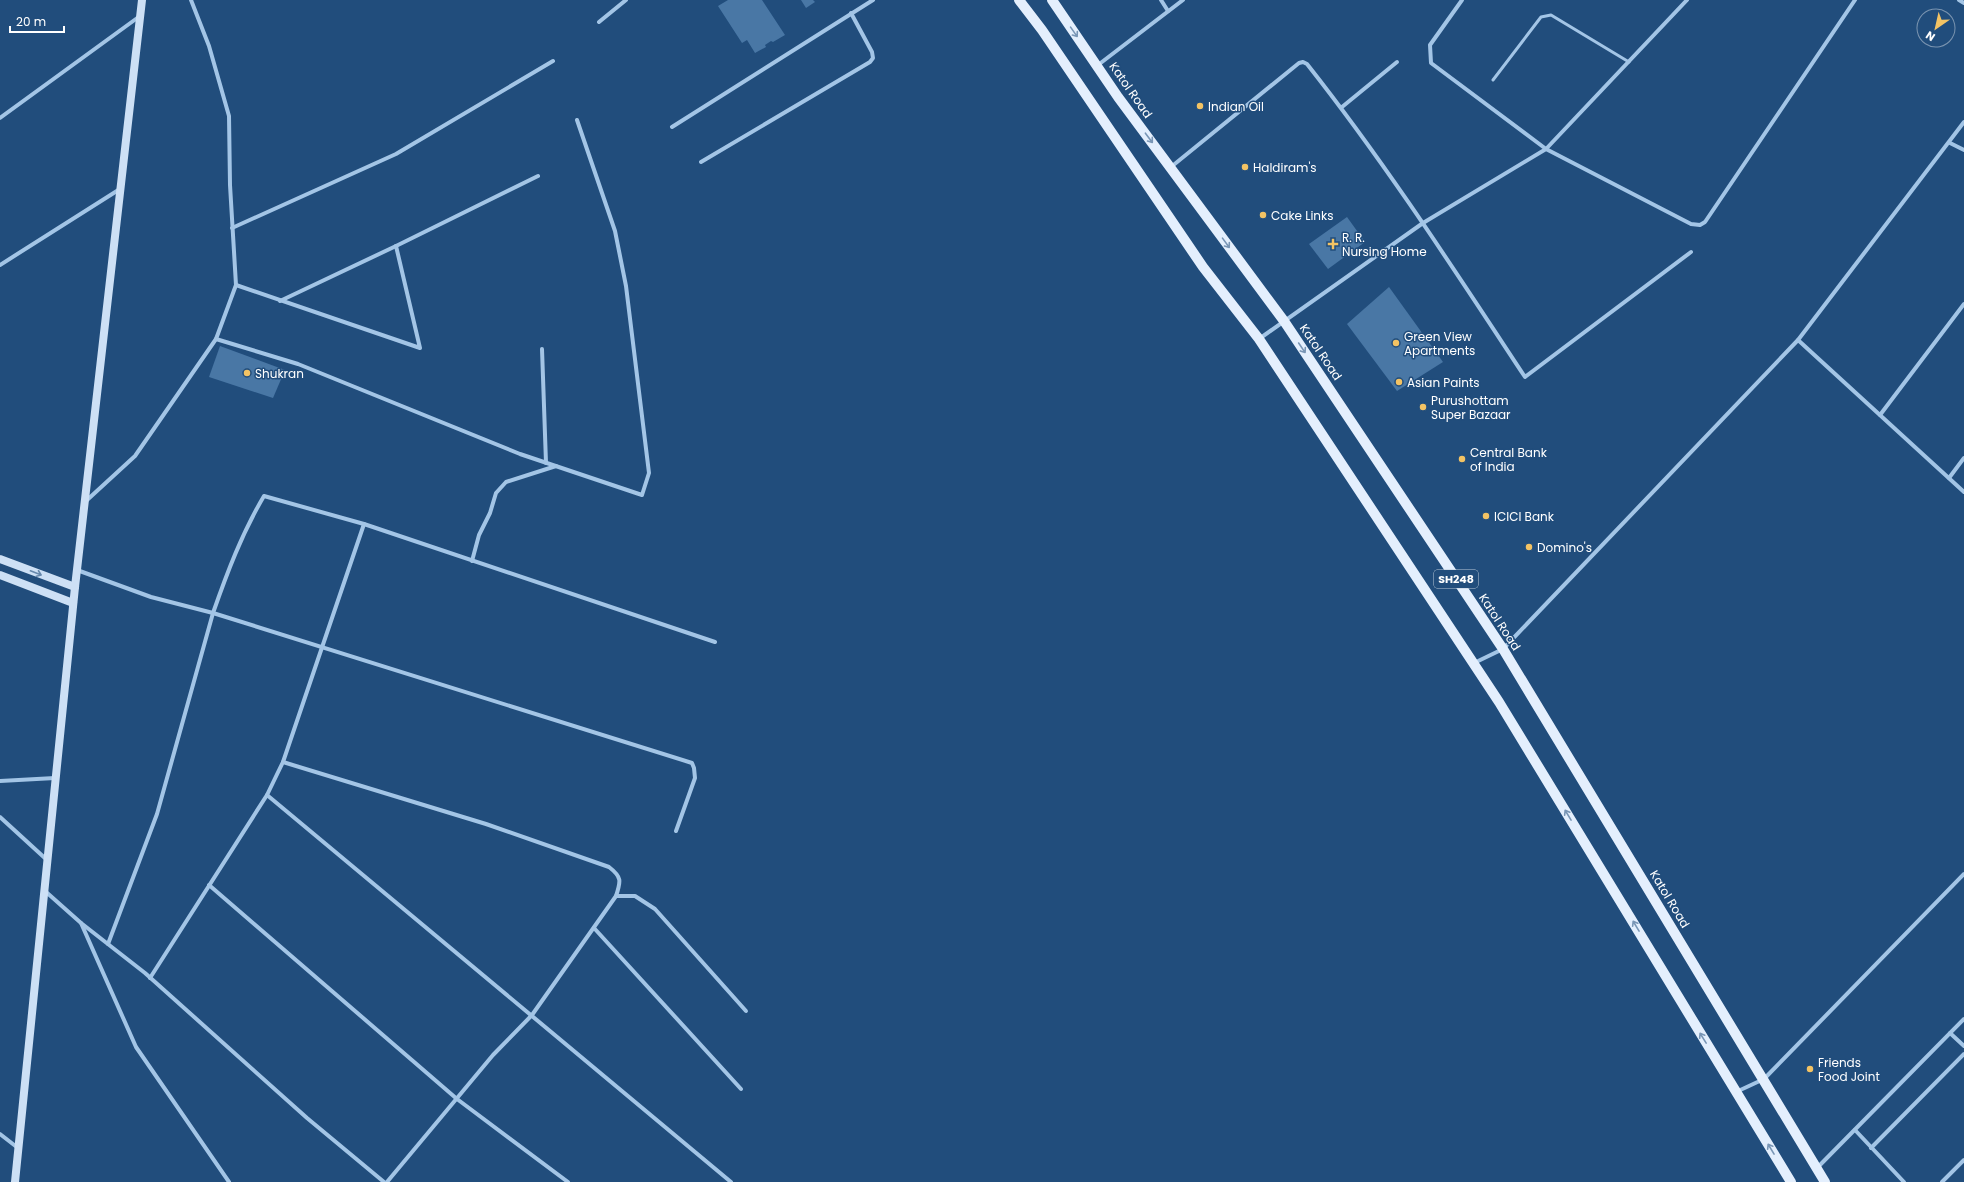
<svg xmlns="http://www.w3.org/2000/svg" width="1964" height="1182" font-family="Poppins,sans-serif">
  <rect width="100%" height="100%" fill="#214d7c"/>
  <g fill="#4977a5">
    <path d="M728 0H762L785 35 773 42 771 41 765 45 766 47 755 53 747 40 742 43 718 6Z"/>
    <path d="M801 0H813L815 2 806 8Z"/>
    <path d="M1347 217 1365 242 1328 269 1309 244Z"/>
    <path d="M1389 287 1443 362 1397 391 1347 324Z"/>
    <path d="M220 346 285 370 273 398 209 377Z"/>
  </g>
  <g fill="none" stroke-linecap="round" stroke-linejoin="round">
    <path stroke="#a3c5e6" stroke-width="3" d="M1493 80 1541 17 1551 15 1629 62"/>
    <g stroke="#a3c5e6" stroke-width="4">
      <path d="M1161 0 1168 11"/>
      <path d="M1462 0 1430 45 1431 63 1546 149 1691 224 1700 225 1705 222 1855 0"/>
      <path d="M1959 0 1964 3"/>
      <path d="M599 22 626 0"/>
      <path d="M1098 65 1183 0"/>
      <path d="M1342 107 1397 62"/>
      <path d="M0 118 140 16"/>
      <path d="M672 127 873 0"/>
      <path d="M1950 143 1964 150"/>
      <path d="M701 162 870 62 873 58 872 52 851 13"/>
      <path d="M1171 167 1299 63 1303 62 1307 64C1386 164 1455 271 1525 377L1691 252"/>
      <path d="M232 228 396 154 553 61"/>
      <path d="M0 265 120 189"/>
      <path d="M236 285 420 348 396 246"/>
      <path d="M280 301 396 246 538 176"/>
      <path d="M216 339 298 364 520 454 642 495 649 473 626 286 615 231 577 120"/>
      <path d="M1259 339 1423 223 1546 149 1687 0"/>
      <path d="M1798 340 1964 492"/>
      <path d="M542 349 546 463"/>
      <path d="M1880 415 1964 304"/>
      <path d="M1949 478 1964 458"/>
      <path d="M86 501 135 456 216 339 236 285 230 185 229 116 209 46 191 0"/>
      <path d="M472 561 479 535 490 513 496 493 506 482 556 466"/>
      <path d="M77 570 151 597 213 613 157 814 108 944"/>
      <path d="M1474 663 1503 649 1798 340 1964 122"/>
      <path d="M283 762 364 524"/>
      <path d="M0 781 55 778"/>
      <path d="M267 795 731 1182"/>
      <path d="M0 817 47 860"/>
      <path d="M676 831 695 778 694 768 692 763 213 613C227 573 242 533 264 496L364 524 715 642"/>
      <path d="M209 885 457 1099 568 1182"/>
      <path d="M45 891 81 923 136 1047 229 1182"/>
      <path d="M616 896H635L655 909 746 1011"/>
      <path d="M81 923 145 973 307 1118 384 1182"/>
      <path d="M594 928 741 1089"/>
      <path d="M150 978 267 795 283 762 486 824 609 867C622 877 621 881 616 896L532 1015 493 1055 387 1182"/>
      <path d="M1950 1033 1964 1046"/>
      <path d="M1736 1092 1764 1079 1964 874"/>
      <path d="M1855 1130 1904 1182"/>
      <path d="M0 1134 18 1148"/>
      <path d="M1871 1148 1964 1054"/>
      <path d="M1817 1168 1964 1019"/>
      <path d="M1942 1182 1964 1160"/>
    </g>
    <g stroke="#cde0f5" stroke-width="8">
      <path d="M0 559 75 587"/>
      <path d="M0 575 73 603"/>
      <path d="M15 1182 75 587 142 0"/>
    </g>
    <g stroke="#e4effd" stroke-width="10">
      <path d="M1019 0 1042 30 1203 267 1259 339 1499 702 1791 1182"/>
      <path d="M1052 0 1118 97 1284 321 1503 649 1825 1182"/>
    </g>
  </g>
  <defs><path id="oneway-shaft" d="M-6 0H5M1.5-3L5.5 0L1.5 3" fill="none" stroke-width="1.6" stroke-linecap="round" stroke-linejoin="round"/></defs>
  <g stroke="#7996b6">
    <use href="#oneway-shaft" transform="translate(1074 32) rotate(55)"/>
    <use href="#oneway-shaft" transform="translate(1149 138) rotate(53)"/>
    <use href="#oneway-shaft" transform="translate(1226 243) rotate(54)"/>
    <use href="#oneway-shaft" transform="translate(1302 348) rotate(56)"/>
    <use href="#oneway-shaft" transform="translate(1568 815) rotate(-121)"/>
    <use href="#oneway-shaft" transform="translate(1636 926) rotate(-121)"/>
    <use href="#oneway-shaft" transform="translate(1703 1038) rotate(-122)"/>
    <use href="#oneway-shaft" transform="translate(1771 1149) rotate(-121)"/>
  </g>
  <use stroke="#6688ac" href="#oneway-shaft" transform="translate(36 573) rotate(21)"/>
  <g fill="#f3c364" stroke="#214d7c" stroke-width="1.5">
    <circle cx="1200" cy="106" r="4"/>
    <circle cx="1245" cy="167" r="4"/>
    <circle cx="1263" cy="215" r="4"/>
    <path d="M1331 238h4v4h4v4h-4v4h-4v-4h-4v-4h4z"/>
    <circle cx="1396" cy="343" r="4"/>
    <circle cx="247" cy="373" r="4"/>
    <circle cx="1399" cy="382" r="4"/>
    <circle cx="1423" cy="407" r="4"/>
    <circle cx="1462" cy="459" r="4"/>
    <circle cx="1486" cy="516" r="4"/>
    <circle cx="1529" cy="547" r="4"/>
    <circle cx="1810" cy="1069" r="4"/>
  </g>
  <g text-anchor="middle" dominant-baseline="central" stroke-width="3" stroke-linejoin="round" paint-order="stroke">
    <rect fill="#214d7c" stroke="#bccad8" stroke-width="1" x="1434" y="570" width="44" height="18" rx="3"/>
    <g font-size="11" font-weight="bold" fill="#fff">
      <text x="1456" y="579">SH248</text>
    </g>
    <g font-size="12" fill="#fff" stroke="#214d7c">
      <text transform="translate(1131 90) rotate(55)">Katol Road</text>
      <text transform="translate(1321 352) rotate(56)">Katol Road</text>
      <text transform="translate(1500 622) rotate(57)">Katol Road</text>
      <text transform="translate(1670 899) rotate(59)">Katol Road</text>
    </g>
    <g font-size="12" fill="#fff" stroke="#214d7c" text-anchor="start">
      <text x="1208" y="106">Indian Oil</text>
      <text x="1253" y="167">Haldiram's</text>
      <text x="1271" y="215">Cake Links</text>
      <text x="1342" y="237">R. R.<tspan x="1342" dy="14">Nursing Home</tspan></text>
      <text x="1404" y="336">Green View<tspan x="1404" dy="14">Apartments</tspan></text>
      <text x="255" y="373">Shukran</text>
      <text x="1407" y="382">Asian Paints</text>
      <text x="1431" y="400">Purushottam<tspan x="1431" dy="14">Super Bazaar</tspan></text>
      <text x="1470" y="452">Central Bank<tspan x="1470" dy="14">of India</tspan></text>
      <text x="1494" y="516">ICICI Bank</text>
      <text x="1537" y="547">Domino's</text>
      <text x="1818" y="1062">Friends<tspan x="1818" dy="14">Food Joint</tspan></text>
    </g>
  </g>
  <g transform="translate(1936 28) rotate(214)"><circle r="19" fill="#214d7c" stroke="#7a94b0"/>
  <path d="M0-3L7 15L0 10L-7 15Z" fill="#f3c364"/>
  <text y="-6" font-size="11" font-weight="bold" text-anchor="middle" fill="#ffffff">N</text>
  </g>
  <path d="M10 26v6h54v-6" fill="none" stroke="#ffffff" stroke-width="2"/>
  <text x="16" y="26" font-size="12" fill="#ffffff" stroke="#214d7c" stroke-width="3" paint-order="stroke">20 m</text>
</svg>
